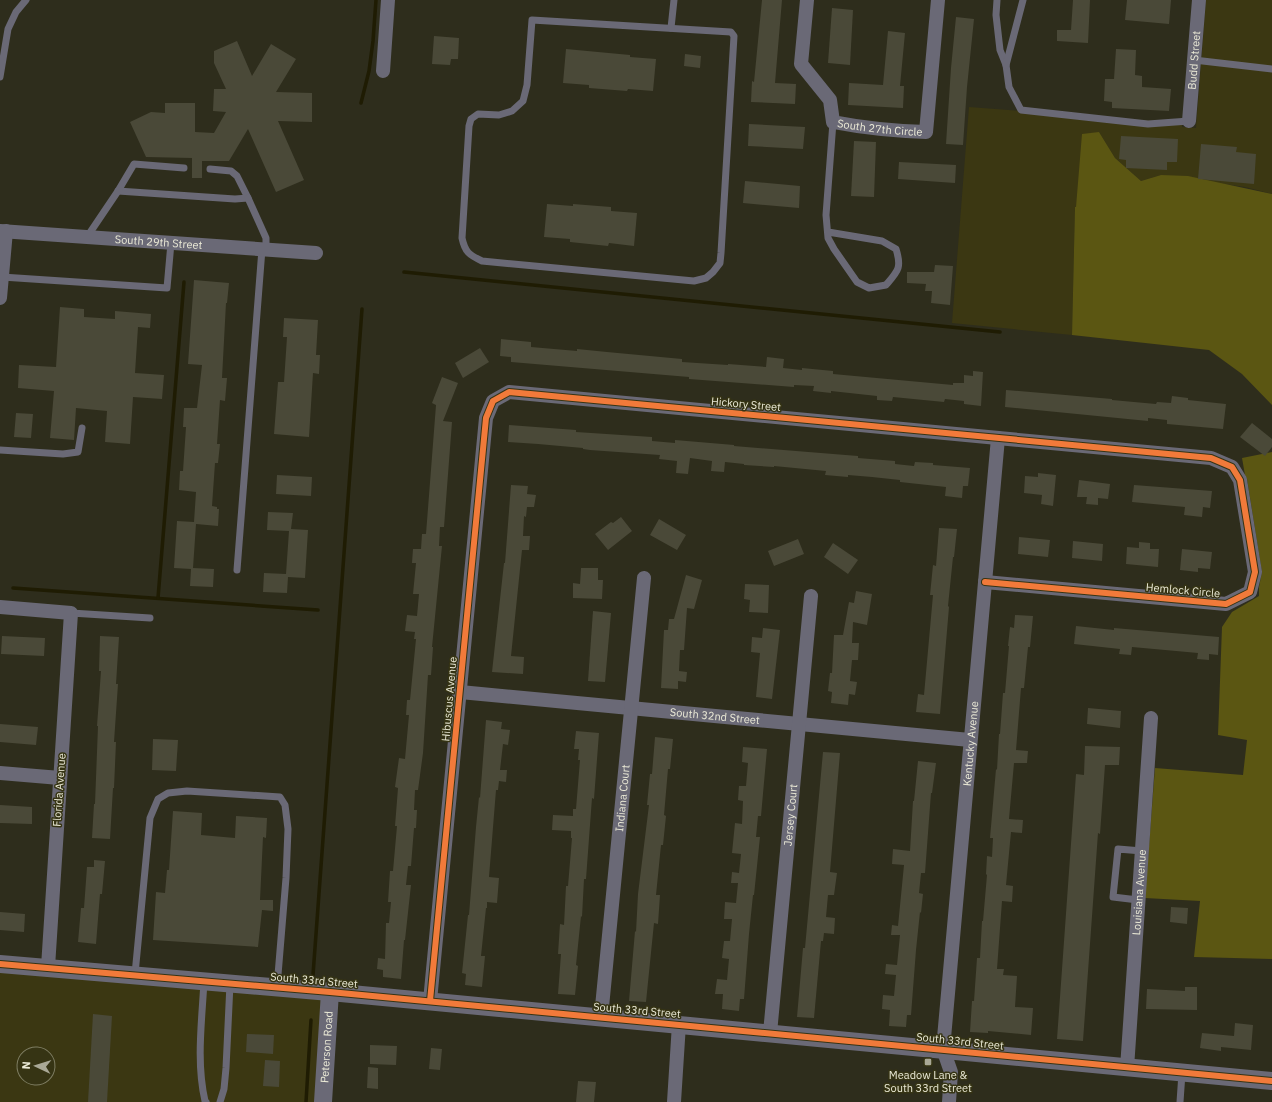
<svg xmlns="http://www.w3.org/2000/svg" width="1272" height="1102" font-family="'IBM Plex Sans',sans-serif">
  <rect width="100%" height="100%" fill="#2e2d1c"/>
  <g fill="#3b3712" fill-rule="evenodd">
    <path d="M1206 0H1272V194L1245 187 1161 175 1141 181 1115 158 1099 132 1076 207 1075 208 1072 335 952 323 969 107 1182 123V127L1196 128Z"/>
    <path d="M0 970 322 997 316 1102H0ZM24 1054H48V1078H24Z"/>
  </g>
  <g fill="#5b5612">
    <path d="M1099 132 1115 158 1141 181 1161 175 1188 176 1272 194V405L1242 374 1209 350 1072 335 1075 207H1076L1082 134Z"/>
    <path d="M1272 452V959L1194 957 1200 901 1145 898 1155 768 1243 775 1247 740 1218 735 1222 627 1232 612 1259 596V587L1262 572 1247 479 1245 475 1242 458Z"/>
  </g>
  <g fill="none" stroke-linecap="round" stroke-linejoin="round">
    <g stroke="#1f1c03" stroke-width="3.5">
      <path d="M361 103 369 71 373 41 376 0"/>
      <path d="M404 272 1000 332"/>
      <path d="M13 588 318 610"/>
      <path d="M158 598 184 282"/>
      <path d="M313 975 362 309"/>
      <path d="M306 1102 311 1020"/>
    </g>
  </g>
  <g fill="#4a4938">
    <path d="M762 0H782L775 83 796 84 795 104 751 102 752 81 754 82Z"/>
    <path d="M1073 0H1090L1088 43 1057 41V30H1071Z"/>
    <path d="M1127 0H1171L1169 24 1125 20Z"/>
    <path d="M832 8 853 10 850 65 828 63Z"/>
    <path d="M956 17 974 19 967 87 963 145 946 144 951 68Z"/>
    <path d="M888 31 905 33 900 86H904L903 108 848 105 849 83 883 85Z"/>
    <path d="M434 36 459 38 458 59H451L450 65 432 64Z"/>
    <path d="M237 41 252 76 271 44 296 59 276 92 312 93V122L278 121 304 180 276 192 248 129 229 161H202V178H192V158L146 157 130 122 151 112 165 113V103H195V132L214 133 226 112 213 111 214 89H226L214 63V51Z"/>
    <path d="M566 49 630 55V57L656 59 653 91 628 89 627 91 589 88V85L563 83Z"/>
    <path d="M1116 49 1136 50 1135 75 1142 76V87L1171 89 1169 111 1112 108V102L1104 101 1105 79H1114Z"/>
    <path d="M685 54 701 56 700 68 684 66Z"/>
    <path d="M749 124 805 127 803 149 748 146Z"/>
    <path d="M1121 136 1178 139 1177 162H1167V170L1126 168V160L1119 159Z"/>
    <path d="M854 141 876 142 874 197 851 196Z"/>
    <path d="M1201 144 1237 147 1236 152 1256 154 1254 184 1198 179Z"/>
    <path d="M899 162 956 165 955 183 898 179Z"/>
    <path d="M745 181 800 186 799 208 743 203Z"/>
    <path d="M547 204 573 206V204L611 207V211L637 213 634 246 609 243 608 246 570 242V239L544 237Z"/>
    <path d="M935 265 953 266 950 305 931 303 932 291H925L926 284 907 283V272H934Z"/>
    <path d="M194 280 229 283 227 303H226L222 378H227L225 401 220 400 217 444H220L218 463H215L212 506 217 507V509H219L218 526 196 524 193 568 214 569 213 587 190 586 191 569 174 568 177 521 194 522 196 492 179 490 180 471H183L186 427H183L184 408H197L202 365 188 364Z"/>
    <path d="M60 307 84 309V317L115 319V311L151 314 150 328 138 327 135 373 164 375 162 399 133 397 130 444 105 442 107 411 76 408 74 440 50 438 54 391 18 388 19 365 56 367Z"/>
    <path d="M284 318 318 320 316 355H320L319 374 313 373 309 437 274 434 278 382H284L287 337H283Z"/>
    <path d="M501 339 531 342V347L577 351V349L607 352 682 359V362L728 365V364L766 367 767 357 784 359 783 368 802 370V368L833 371V374L953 385V383H964V375L973 376V371L983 372 981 406 964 404V401L945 399 944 402 893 397 892 401 877 400V396L831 391V393L813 391 814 386 794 385V387L689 379V377L511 362V357L500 356Z"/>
    <path d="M480 348 489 362 463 378 455 363Z"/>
    <path d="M442 377 458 383 443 421 452 422 444 527H440L439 546H442L432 647H433L431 675H428L423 753 418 790H415L414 810H417L416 828H414L411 866H408L406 885H411L405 940H404L401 979 383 977V970L377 969 378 958 385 959 386 923H389L391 902H388L390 871H393L397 826H395L398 788 395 787 399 758 405 759 409 715H406L407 700H410L416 639H414L415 632 405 631 407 615 417 616 419 594H413L416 563H412L413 549H421L422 534H426L436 405 432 403Z"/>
    <path d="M1006 390 1112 399V400L1156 404 1157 402 1171 403 1172 396 1188 398V400L1226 404 1223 429 1167 424V420L1148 418V421L1005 407Z"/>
    <path d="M16 413 33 414 31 438 14 437Z"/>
    <path d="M1252 423 1272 439V447L1265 456 1240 437Z"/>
    <path d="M509 425 576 430V432L652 437V441L675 443V440L734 445V446L858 456V458L895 461V464L914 466 915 462 933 463V465L970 468 968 486H963L962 498 945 496 946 487 900 482V480L872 477 848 475V477L825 475 826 471 774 466V467L744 465V464L725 462 724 472 711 471 712 461 690 458 688 474 676 473 677 461 659 459 660 455 590 450 583 449V448L538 444 508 442Z"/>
    <path d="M1038 473 1056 475 1053 506 1041 504 1042 495 1024 493 1025 476 1038 477Z"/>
    <path d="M277 475 312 477 311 496 276 494Z"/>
    <path d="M1079 480 1110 484 1108 499 1098 498V505L1086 504 1087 497H1077Z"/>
    <path d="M511 485 528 486 527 494 536 495 534 507H527L526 517 524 516 523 536H530L529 550H522L511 656 524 657 523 674 492 672 504 563H505Z"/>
    <path d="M1134 485 1212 491 1210 508 1203 507 1202 517 1184 515 1185 507 1132 502Z"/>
    <path d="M268 512 293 513 291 529 308 530 305 578 288 577 287 593 263 592 264 573 286 574 289 531 267 530Z"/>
    <path d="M621 517 632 531 608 550 595 534 611 522 613 523Z"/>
    <path d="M659 519 686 535 677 550 650 535Z"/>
    <path d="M939 528 957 529 954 557H953L948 606 949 607 940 714 916 712 918 694 924 695 933 595H930L933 565 936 566Z"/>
    <path d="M1019 537 1050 540 1048 557 1018 554Z"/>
    <path d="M798 539 804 554 774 566 768 551Z"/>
    <path d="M1073 541 1103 544 1102 561 1072 558Z"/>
    <path d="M1139 542 1150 543V549H1159L1158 567 1126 564 1127 547 1139 548Z"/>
    <path d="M833 543 858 560 848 574 824 557Z"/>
    <path d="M1182 549 1212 552 1210 569 1198 568V572L1180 570Z"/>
    <path d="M581 568H598V580H603L602 599 573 598V583L580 584Z"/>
    <path d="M686 575 702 580 694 609 687 608 684 650H680L679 671 687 672 686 682 678 681V689L661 688 664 630H668L669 619H674Z"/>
    <path d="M745 584 769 585 768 613 749 612 750 600 744 599Z"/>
    <path d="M856 591 872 594 867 625 853 622 852 643H859L858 660H852L850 681 857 682 855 695 849 694 848 705 831 703 832 692 828 691 830 673H832L834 635H843L849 602 854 603Z"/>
    <path d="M593 611 611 613 605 682 588 681Z"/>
    <path d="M1015 615 1033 616 1030 647H1028L1024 688H1021L1016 750 1028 751 1027 763H1014L1009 819 1023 820 1022 833 1011 832 1006 885 1013 886 1012 902 1002 901 997 969H1004L1003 975 1017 976 1015 1007 1033 1008 1031 1035 988 1031V1033L970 1032 972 1001H974L977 958H980L982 921H983L987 875 986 874 987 856 992 857 993 838H990L996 769 997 770 999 734H1000L1003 693H1005L1009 646H1008L1010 627 1014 628Z"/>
    <path d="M1076 626 1114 630V628L1219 637 1218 655 1209 654V660L1197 659 1198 653 1132 647 1131 655 1119 654 1120 649 1074 644Z"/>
    <path d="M763 628 780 630 772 699 756 697 760 653 751 652 752 637 762 638Z"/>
    <path d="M2 636 45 638 44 656 1 654Z"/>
    <path d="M100 636 119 637 116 684H118L114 742H116L114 788H113L110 839 92 838 94 804H95L98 726H97L101 671H99Z"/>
    <path d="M1088 708 1121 711 1120 728 1087 724Z"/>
    <path d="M486 720 502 722 501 729 510 730 508 745 503 744 500 770H507L506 782 499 781 498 790H496L489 877 499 878 497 903 487 902V908H486L481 956H485L482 987 465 985 466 974 462 973 468 915H469L476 827 479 797 480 798Z"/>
    <path d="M0 724 38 727 36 745 0 742Z"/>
    <path d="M576 731 599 733 594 799 592 798 586 879H584L582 917 581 916 576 965 578 966 575 995 558 994 561 954H558L560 924 564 925 566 886H568L572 838H571V831L552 830 553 815 573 816V809H576L580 760H578L579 749H574Z"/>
    <path d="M655 737 673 739 670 769H668L664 815 666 816 663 845H661L656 895H660L658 924 654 923 646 1002 629 1001 635 931 636 932 638 894 649 805H647L650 774H652Z"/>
    <path d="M153 739 178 740 176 771 152 770Z"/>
    <path d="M1085 746 1120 747 1119 765H1105L1100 834 1098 833 1083 1041 1057 1039 1076 774 1084 775Z"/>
    <path d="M743 747 767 749 761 816H758L756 837H760L754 895H753L749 934 744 999H740L739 1011 722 1009 723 994H715L717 979 727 980 729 959 722 958 724 941H730L732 919H724L725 902 736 903 738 883H731L732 872 739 873 741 854 732 853 735 823 742 824 743 801 738 800 739 786H746L748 763 742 762Z"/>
    <path d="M823 752 840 753 830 872 837 873 834 895H828L826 917 835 918 834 934 824 933 823 941H821L814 1018 797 1017 803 948H805Z"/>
    <path d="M918 761 936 763 932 793H931L925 873H921L919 893 923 894 921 913 920 912 916 950 911 1015H907L906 1027 889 1026 890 1010 882 1009 883 995 894 996 896 975 885 974 886 964 897 965 900 935H891L892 925 898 926 904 865 892 864 893 849 910 851 913 801H914Z"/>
    <path d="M0 805 32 807V824L0 823Z"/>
    <path d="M173 811 202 813 201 835 235 838 236 816 267 818 266 838 263 837 260 900H273V911L262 910 258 947 153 940 156 892 165 893 167 870H169Z"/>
    <path d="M94 860 105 861 102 894H100L96 944 78 942 81 908H84L87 867H94Z"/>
    <path d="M1171 907 1188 908 1187 924 1170 922Z"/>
    <path d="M0 912 25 914 24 932 0 930Z"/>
    <path d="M1185 987H1197V1010L1146 1009 1147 989 1185 991Z"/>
    <path d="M93 1014 112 1016 107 1102H88Z"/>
    <path d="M1235 1023 1253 1025 1251 1050 1221 1047V1051L1200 1048 1202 1033 1234 1036Z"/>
    <path d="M247 1034 274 1035 273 1054 246 1052Z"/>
    <path d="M370 1045 397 1046 396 1065 370 1064Z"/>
    <path d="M431 1048 442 1049 440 1070 429 1069Z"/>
    <path d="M265 1060 280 1061 279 1087 263 1086Z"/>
    <path d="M368 1067 378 1068V1089L367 1088Z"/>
    <path d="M578 1081 596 1082 594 1102H576Z"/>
  </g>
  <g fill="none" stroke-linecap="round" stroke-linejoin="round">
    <g stroke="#6a6976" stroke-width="7">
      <path d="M997 0 996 15 1000 50 1006 65 1009 87 1021 110 1148 124 1189 121"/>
      <path d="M532 20 731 32 734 36 721 253 720 263 713 272 706 278 694 281 482 261C469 255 465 252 462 238L469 126 471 119 478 114 499 115 512 111 523 101 527 85Z"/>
      <path d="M671 28 674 0"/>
      <path d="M1194 60 1272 69"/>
      <path d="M1006 65 1023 0"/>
      <path d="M0 77 8 29 16 12 26 0"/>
      <path d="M118 191 235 199 248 198 237 176 231 171 210 169"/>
      <path d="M248 198 266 238V249"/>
      <path d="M828 232 882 241 896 249C902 268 898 271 886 285L869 288 857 282 834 249 828 238 826 215 833 122"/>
      <path d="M87 237 118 191 134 164 184 168"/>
      <path d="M2 277 167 288 171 243"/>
      <path d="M0 450 63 454 78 452 82 428"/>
      <path d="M237 570 262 249"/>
      <path d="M71 613 150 618"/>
      <path d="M1138 900 1113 897 1118 849 1142 851"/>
      <path d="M135 974 150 818 158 799 168 793 187 791 280 797 285 805 288 829 286 878 277 987"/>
      <path d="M204 981C202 1020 196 1062 205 1101L206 1102"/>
      <path d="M220 1102 224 1089 226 1068 230 984"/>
      <path d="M1180 1102 1182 1073"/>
    </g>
    <g stroke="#6a6976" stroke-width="14">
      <path id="s1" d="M807 0 801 64 830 100 833 122C864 128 895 131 926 132L938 0"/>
      <path d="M383 71 388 0"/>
      <path id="s2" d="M1189 121 1199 0"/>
      <path id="s3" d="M0 231 316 253"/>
      <path d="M0 298 6 231"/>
      <path d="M0 607 71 613 48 967"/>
      <path id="s4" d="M460 692 970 740"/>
      <path d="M0 773 60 778"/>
      <path d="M430 1001 486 418 493 401 509 392 1211 458 1232 467 1240 480 1255 572 1250 592 1226 604 985 582"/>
      <path id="s5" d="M601 1017 644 578"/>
      <path id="s6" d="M770 1033 811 596"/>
      <path id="s7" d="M1127 1068 1151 718"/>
      <path d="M674 1102 679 1024"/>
      <path id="s8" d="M949 1102 951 1072 943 1049 998 438"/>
    </g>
    <g stroke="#6a6976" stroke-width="18">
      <path d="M0 964 330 992 1272 1081"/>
      <path id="s9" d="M323 1102 330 992"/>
    </g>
    <g stroke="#363414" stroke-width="8">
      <g id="cycleway">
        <path d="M0 964 330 992 1272 1081"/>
        <path d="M430 1001 486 418 493 401 509 392 1211 458 1232 467 1240 480 1255 572 1250 592 1226 604 985 582"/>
      </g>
    </g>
    <use href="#cycleway" stroke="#f17a3a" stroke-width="6"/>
  </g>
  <rect fill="#a9a896" stroke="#363414" stroke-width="1.5" x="924" y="1058" width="8" height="8" rx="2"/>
  <g text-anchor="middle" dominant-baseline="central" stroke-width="3" stroke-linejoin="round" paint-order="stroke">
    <g font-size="11" fill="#ebead7" stroke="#363414">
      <text stroke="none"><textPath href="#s2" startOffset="61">Budd Street</textPath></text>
      <text stroke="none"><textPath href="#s1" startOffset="180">South 27th Circle</textPath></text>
      <text stroke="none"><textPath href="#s3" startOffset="159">South 29th Street</textPath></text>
      <text transform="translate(746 404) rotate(5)">Hickory Street</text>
      <text transform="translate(1183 590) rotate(5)">Hemlock Circle</text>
      <text transform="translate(449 699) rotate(-85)">Hibuscus Avenue</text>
      <text stroke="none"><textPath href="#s4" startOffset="256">South 32nd Street</textPath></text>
      <text stroke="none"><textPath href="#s8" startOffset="361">Kentucky Avenue</textPath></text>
      <text transform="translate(59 790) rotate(-86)">Florida Avenue</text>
      <text stroke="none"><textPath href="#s5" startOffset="220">Indiana Court</textPath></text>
      <text stroke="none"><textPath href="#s6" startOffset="219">Jersey Court</textPath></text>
      <text stroke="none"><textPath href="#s7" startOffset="176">Louisiana Avenue</textPath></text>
      <text transform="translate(314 980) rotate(5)">South 33rd Street</text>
      <text transform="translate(637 1010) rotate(5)">South 33rd Street</text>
      <text transform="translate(960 1041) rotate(6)">South 33rd Street</text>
      <text stroke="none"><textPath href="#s9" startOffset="55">Peterson Road</textPath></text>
    </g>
    <g font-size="11" fill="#ebead7" stroke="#363414">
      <text x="928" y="1075">Meadow Lane &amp;<tspan x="928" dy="13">South 33rd Street</tspan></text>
    </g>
  </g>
  <g transform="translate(36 1066) rotate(274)"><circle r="19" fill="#363414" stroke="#7e7d62"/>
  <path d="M0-3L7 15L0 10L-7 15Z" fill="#a9a896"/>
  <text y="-6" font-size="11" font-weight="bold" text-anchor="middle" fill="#ebead7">N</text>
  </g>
</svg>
